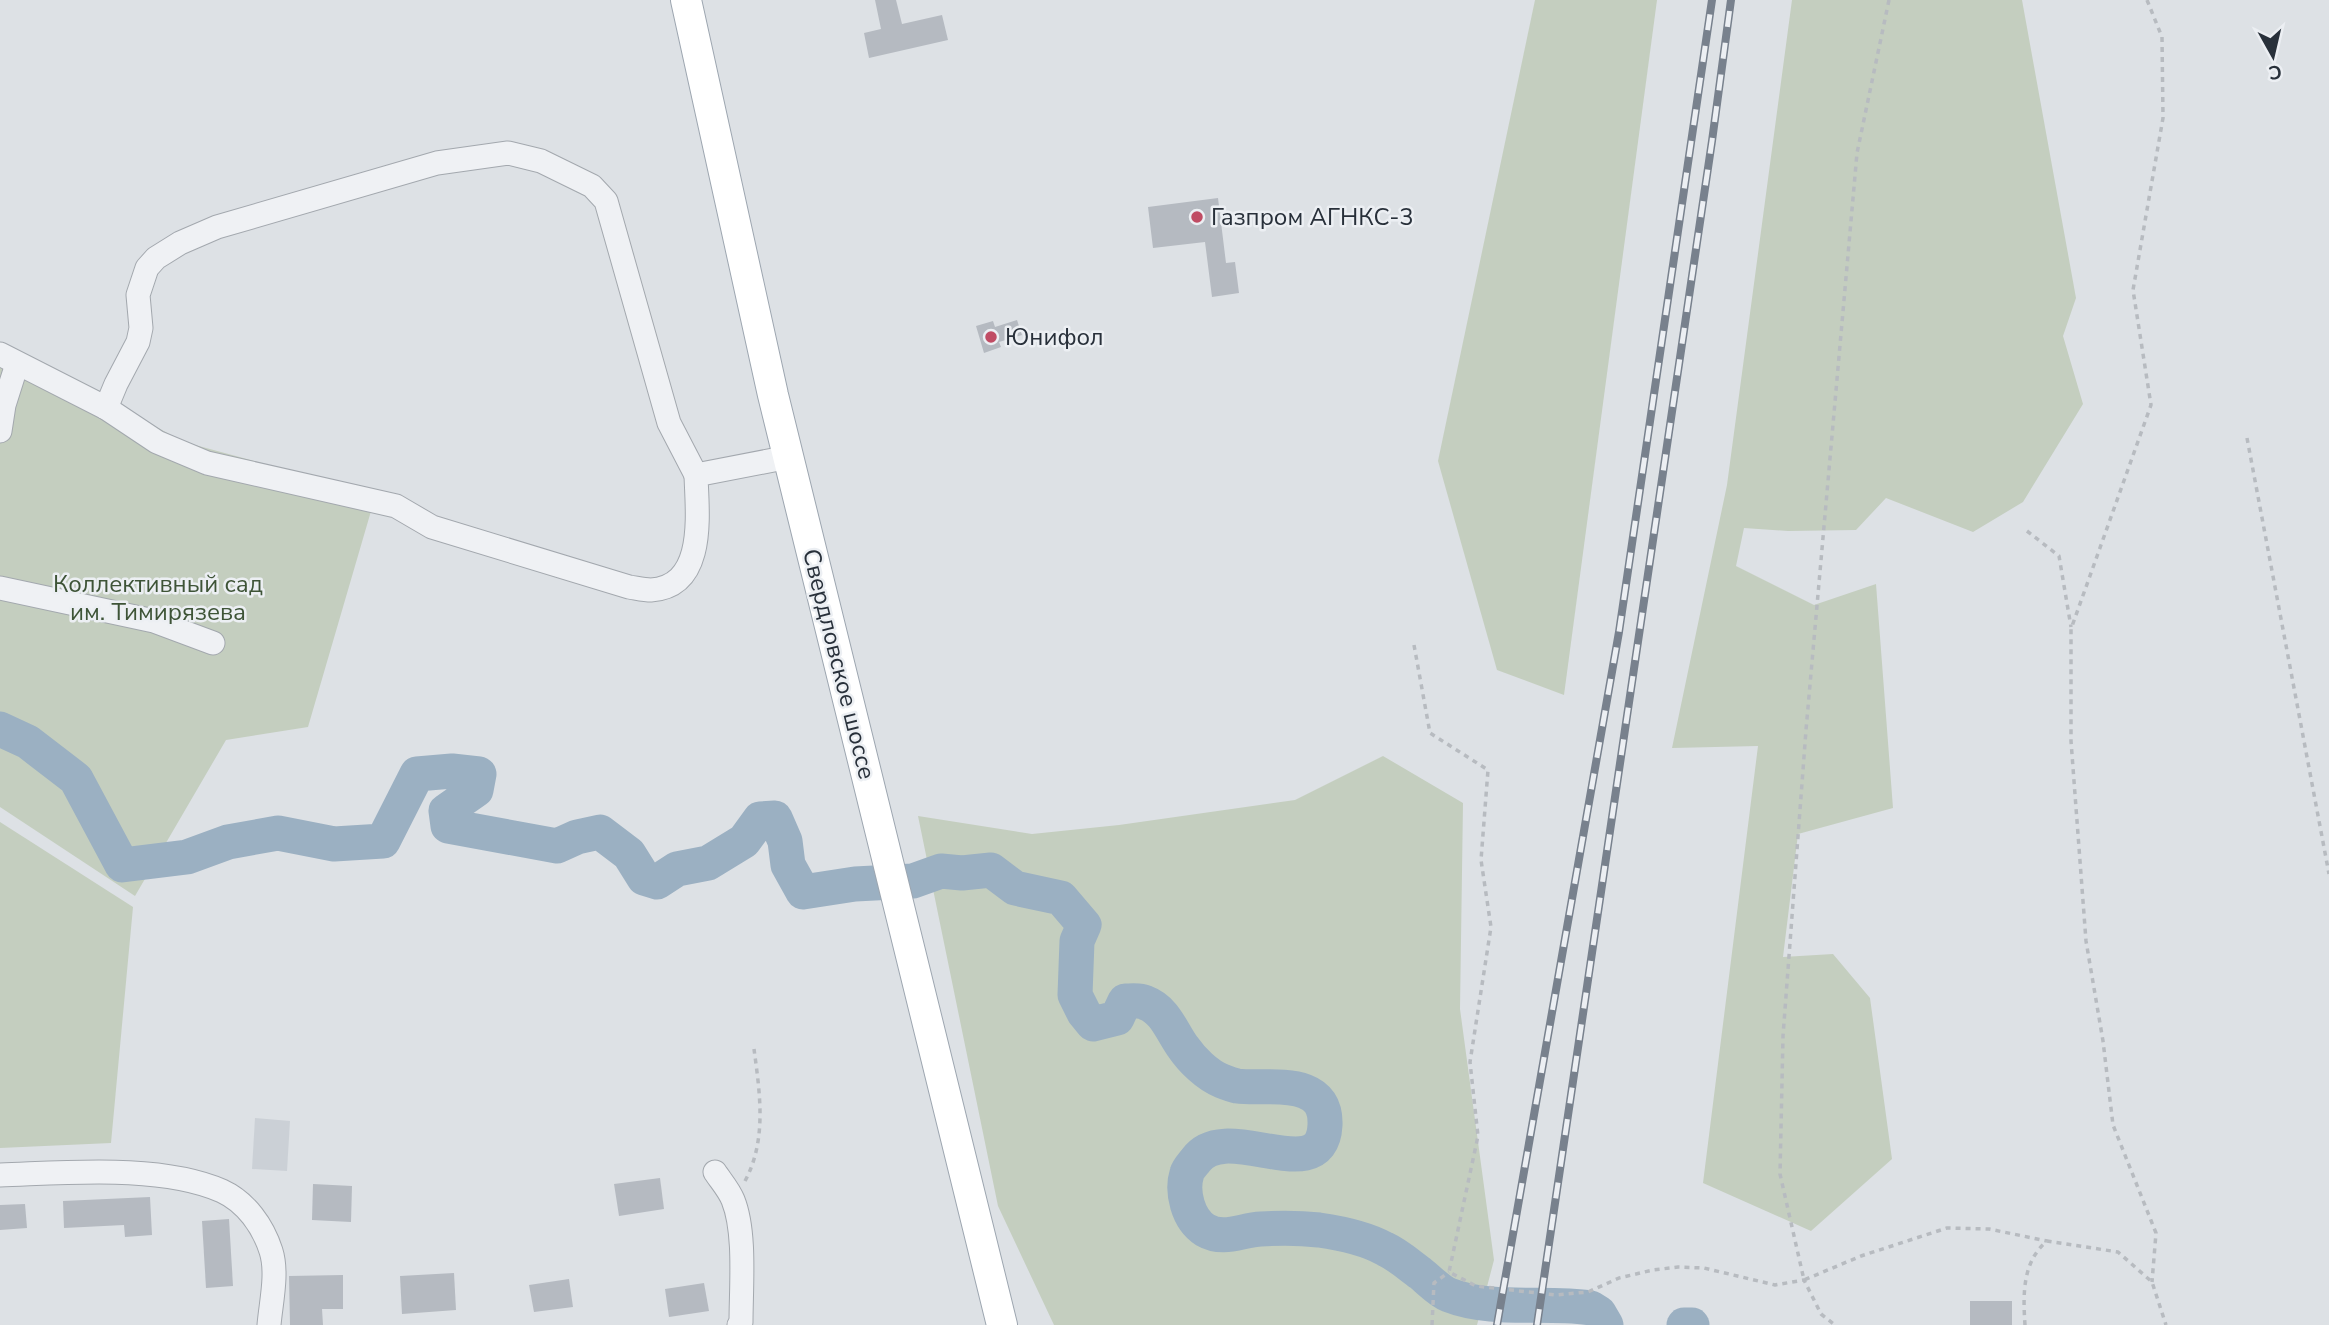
<svg xmlns="http://www.w3.org/2000/svg" width="2329" height="1325" font-family="'Nunito Sans',sans-serif">
  <rect width="100%" height="100%" fill="#dde1e5"/>
  <path fill="#cbd0d6" d="M255 1118 290 1121 287 1171 252 1169Z"/>
  <g fill="#c4cebf">
    <path d="M1535 0H1657L1564 695 1497 670 1438 461Z"/>
    <path d="M1792 0H2022L2076 298 2063 336 2083 404 2023 502 1973 532 1886 498 1856 530 1788 531 1744 528 1736 566 1814 605 1876 584 1893 808 1798 834 1783 957 1833 954 1870 998 1892 1159 1811 1231 1703 1183 1758 746 1672 748 1727 485Z"/>
    <path d="M0 342 184 442 376 494 308 727 226 740 135 896 0 807Z"/>
    <path d="M1383 756 1463 803 1460 1009 1494 1260 1477 1325H1054L998 1206 918 816 1032 834 1119 825 1295 800Z"/>
    <path d="M0 822 133 907 111 1143 0 1148Z"/>
  </g>
  <g fill="none" stroke-linecap="round" stroke-linejoin="round">
    <g stroke="#9bb0c2" stroke-width="35">
      <path d="M0 729 28 742 76 779 122 865 187 857 228 842 278 833 334 844 383 841 417 774 452 771 479 774 476 790 446 811 448 826 557 846 577 837 600 832 629 854 644 878 657 882 677 869 708 863 744 841 760 819 775 818 785 841 788 865 803 892 855 884 913 881 941 871 962 873 991 870 1015 888 1061 898 1084 925 1077 941 1075 995 1084 1013 1093 1024 1117 1018 1125 1001C1131 1001 1141 1000 1146 1003 1165 1010 1172 1032 1183 1047 1192 1060 1207 1075 1222 1081 1227 1083 1232 1085 1237 1086 1267 1090 1327 1075 1325 1125 1322 1191 1226 1118 1196 1160 1193 1164 1188 1169 1187 1173 1181 1192 1188 1219 1205 1230 1224 1241 1241 1230 1261 1229 1280 1228 1300 1228 1319 1230 1340 1233 1367 1239 1385 1249 1398 1255 1409 1265 1420 1273 1429 1280 1439 1291 1449 1295 1492 1312 1546 1301 1591 1308L1599 1313 1606 1325"/>
      <path d="M1684 1325H1692"/>
    </g>
  </g>
  <g fill="#b5bac1">
    <path d="M875 0H896L902 24 942 15 948 40 869 58 864 33 881 29Z"/>
    <path d="M1218 198 1226 263 1235 262 1239 293 1212 297 1205 242 1153 248 1148 207Z"/>
    <path d="M1017 320 1022 335 999 342 1001 347 984 353 976 326 993 321 995 327Z"/>
    <path d="M660 1178 664 1209 619 1216 614 1184Z"/>
    <path d="M313 1184 352 1186 351 1222 312 1220Z"/>
    <path d="M150 1197 152 1235 125 1237 124 1225 64 1228 63 1201Z"/>
    <path d="M25 1204 27 1228 0 1230V1205Z"/>
    <path d="M229 1219 233 1286 206 1288 202 1221Z"/>
    <path d="M454 1273 456 1310 402 1314 400 1276Z"/>
    <path d="M343 1275V1309H322L323 1325H290L289 1276Z"/>
    <path d="M569 1279 573 1307 534 1312 529 1285Z"/>
    <path d="M704 1283 709 1311 669 1317 665 1289Z"/>
    <rect x="1970" y="1301" width="42" height="24"/>
  </g>
  <g fill="none" stroke-linecap="round" stroke-linejoin="round">
    <g stroke="#a3a8ae" stroke-width="25">
      <g id="minor">
        <path d="M0 354 106 408 157 442 207 463 396 506 432 527 629 587C636 588 644 590 651 590 707 586 697 513 696 475L789 457"/>
        <path d="M106 408 116 384 138 342 141 328 138 295 147 268 156 258 180 243 217 227 437 163 508 153 541 161 592 186 606 201 669 423 696 475"/>
        <path d="M0 431 4 405 17 364"/>
        <path d="M0 588 154 621 213 643"/>
        <path d="M715 1172C721 1181 729 1190 733 1200 746 1232 741 1287 741 1322L739 1325"/>
        <path d="M0 1175C65 1173 161 1164 222 1191 246 1202 263 1226 271 1251 278 1273 271 1302 269 1325"/>
      </g>
    </g>
    <g stroke="#9da6b0" stroke-width="32">
      <path id="major" d="M686 0 773 395 1002 1325"/>
    </g>
    <g stroke="#b7bbc0" stroke-width="3.5" stroke-dasharray="5 5" stroke-linecap="butt">
      <path d="M1889 0 1857 153 1806 730 1783 1036 1780 1174 1804 1280 1861 1256 1947 1228 1989 1229 2047 1241"/>
      <path d="M2147 0 2162 37 2163 118 2133 290 2151 405 2071 629V741L2086 941 2103 1041 2113 1125 2156 1233 2152 1282"/>
      <path d="M2247 438 2329 874"/>
      <path d="M2027 531 2059 556 2071 627"/>
      <path d="M1414 645 1430 733 1488 770 1481 860 1491 927 1470 1062 1478 1136 1449 1272 1476 1286 1555 1295 1588 1292 1619 1278 1653 1270 1678 1267 1704 1268 1775 1285 1804 1280 1821 1314 1835 1325"/>
      <path d="M745 1181C767 1140 760 1094 754 1049"/>
      <path d="M1432 1325 1434 1283 1449 1272"/>
      <path d="M2025 1325C2023 1295 2022 1262 2047 1241L2118 1252 2152 1282 2166 1325"/>
    </g>
    <use href="#minor" stroke="#eff1f4" stroke-width="23"/>
    <use href="#major" stroke="#fff" stroke-width="30"/>
    <g stroke="#78818d" stroke-width="8">
      <g id="rail">
        <path d="M1497 1325 1619 632 1712 0"/>
        <path d="M1537 1325 1712 141 1731 0"/>
      </g>
    </g>
    <use href="#rail" stroke="#eceff3" stroke-width="5" stroke-dasharray="16" stroke-linecap="butt"/>
  </g>
  <g fill="#c04c64" stroke="#eceff3" stroke-width="2.5">
    <circle cx="1197" cy="217" r="7"/>
    <circle cx="991" cy="337" r="7"/>
  </g>
  <g text-anchor="middle" dominant-baseline="central" stroke-width="5" stroke-linejoin="round" paint-order="stroke">
    <g font-size="24" fill="#28303a" stroke="#eceff3" text-anchor="start">
      <text x="1211" y="217">Газпром АГНКС-3</text>
      <text x="1005" y="337">Юнифол</text>
    </g>
    <g font-size="24" fill="#3e5437" stroke="#eceff3">
      <text x="158" y="584">Коллективный сад<tspan x="158" dy="28">им. Тимирязева</tspan></text>
    </g>
    <g font-size="24" fill="#28303a" stroke="#eceff3">
      <text transform="translate(839 664) rotate(76)">Свердловское шоссе</text>
    </g>
  </g>
  <g transform="translate(2273 56) rotate(172)" stroke="#eceff3" stroke-width="5" paint-order="stroke">
  <path d="M0-5L12 26L0 18L-12 26Z" fill="#28303a"/>
  <text y="-10" font-size="19" font-weight="bold" text-anchor="middle" fill="#28303a">С</text>
  </g>
</svg>
